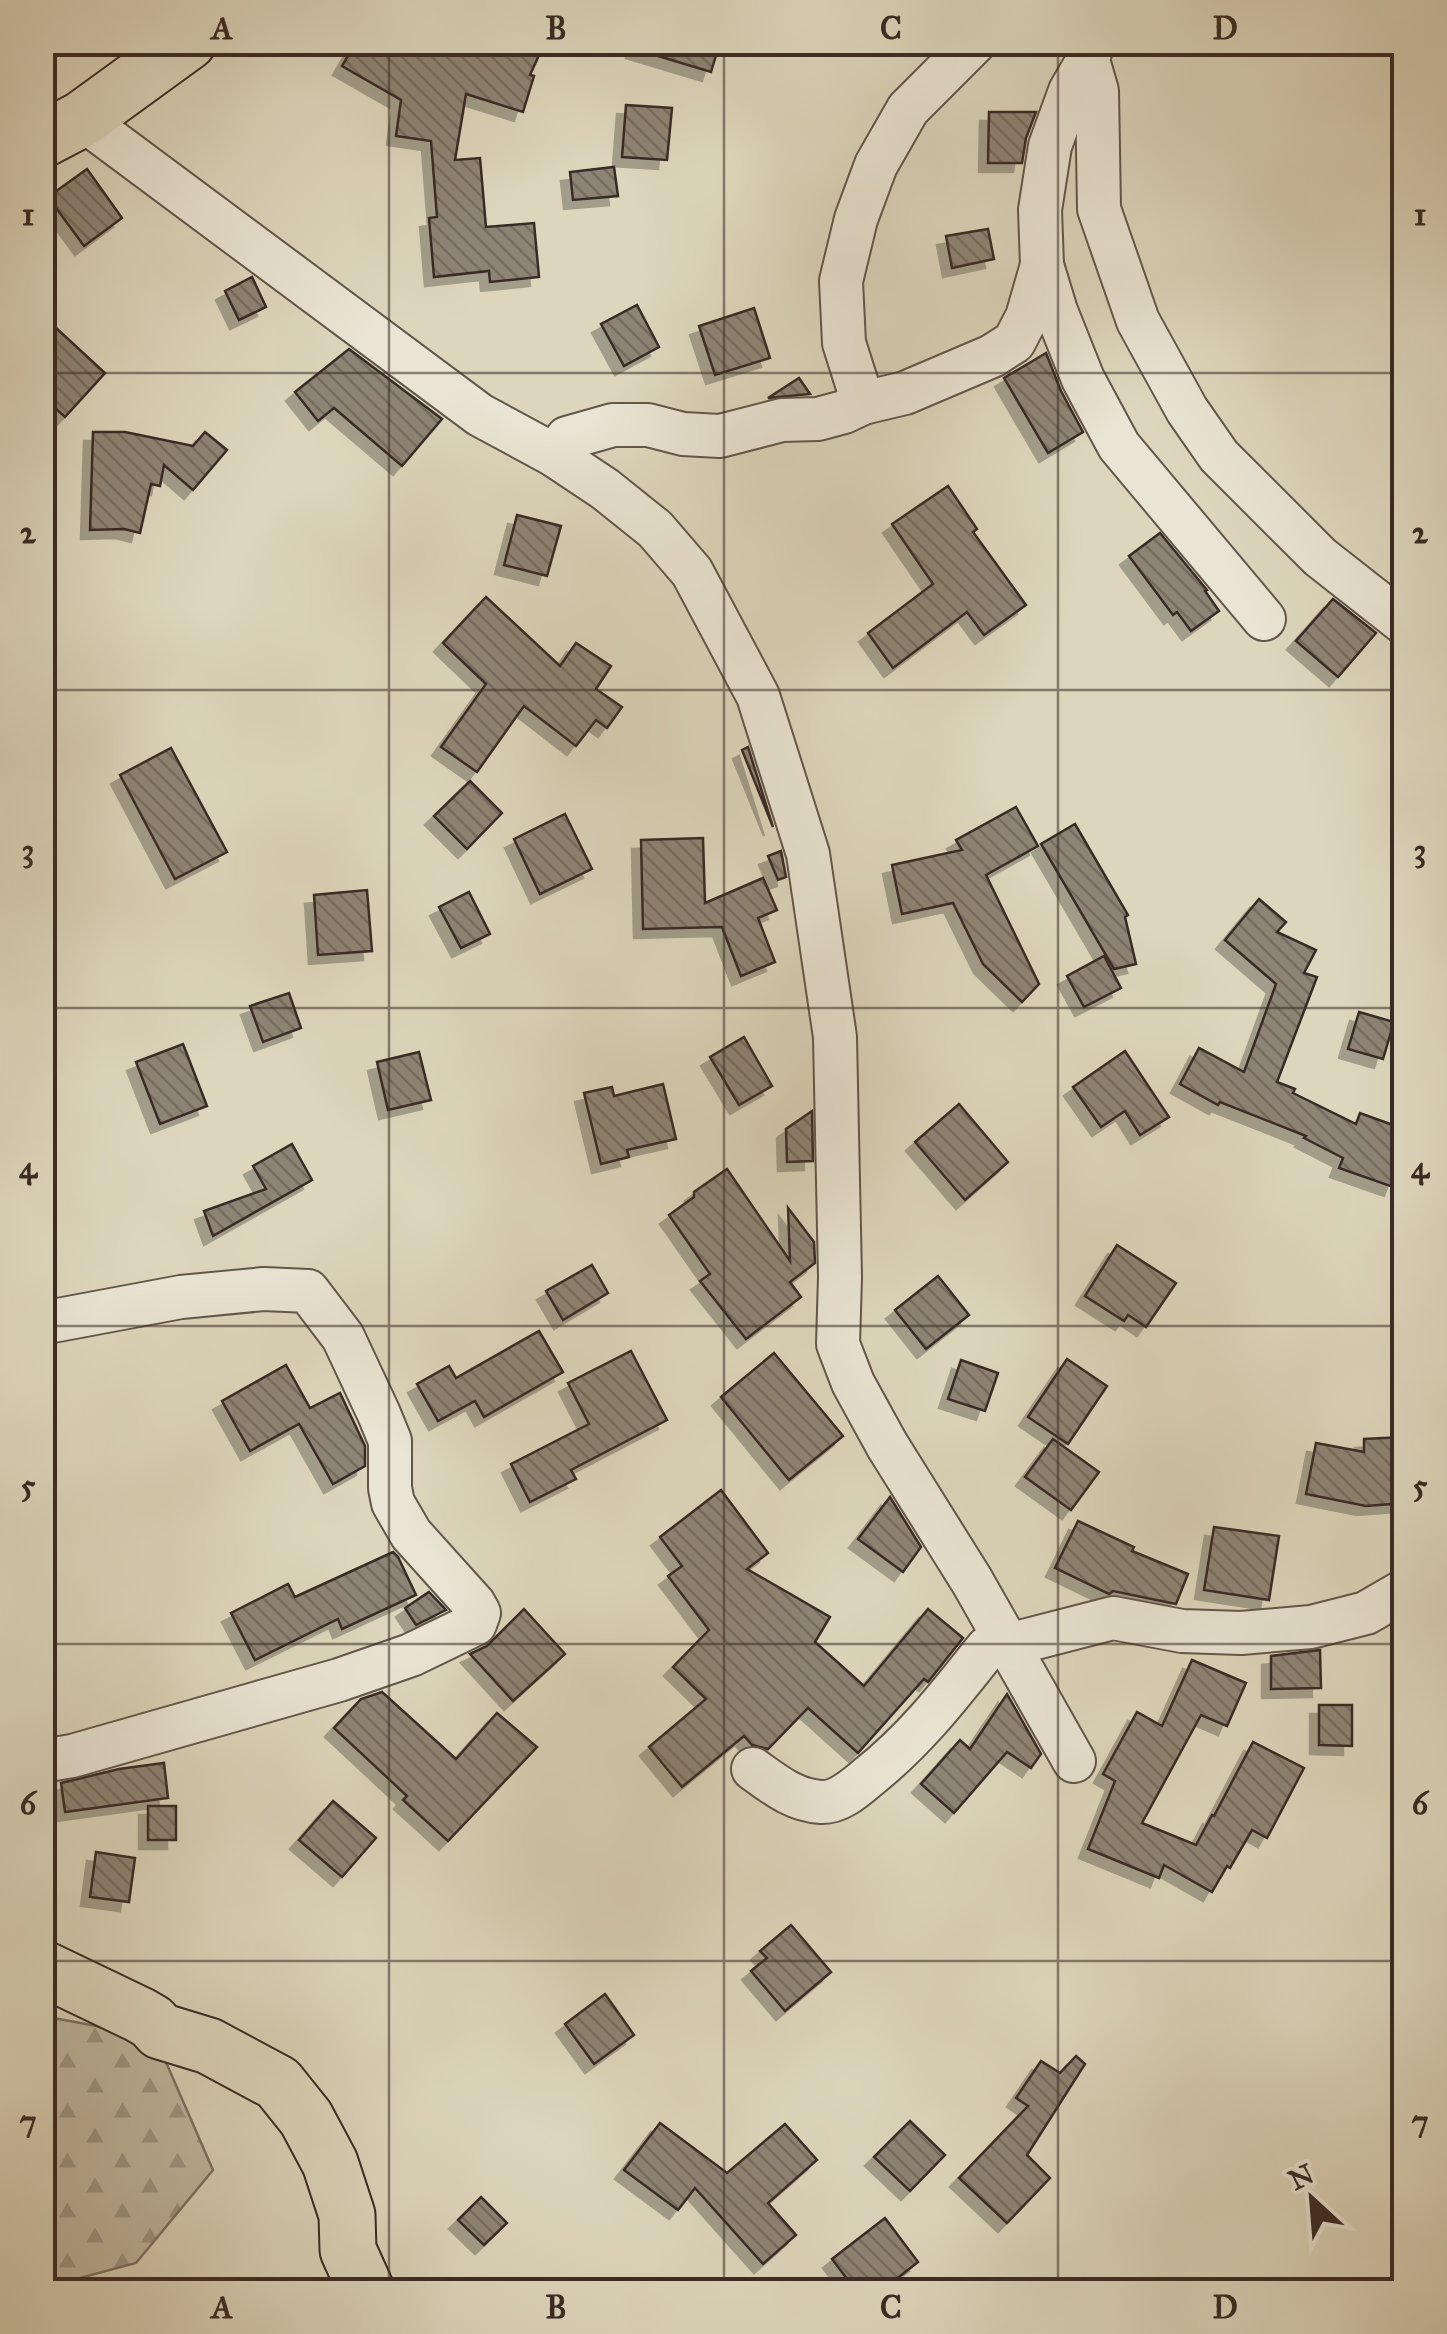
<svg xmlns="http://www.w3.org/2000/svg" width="1447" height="2334" font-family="'IM FELL Great Primer',serif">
  <defs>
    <pattern id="forest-firs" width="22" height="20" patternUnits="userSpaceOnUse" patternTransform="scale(2.5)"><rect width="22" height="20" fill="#c1b9a2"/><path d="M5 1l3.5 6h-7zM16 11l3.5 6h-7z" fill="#9e9784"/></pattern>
    <pattern id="building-back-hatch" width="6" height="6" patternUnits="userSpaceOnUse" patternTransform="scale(2.5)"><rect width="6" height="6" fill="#8e8474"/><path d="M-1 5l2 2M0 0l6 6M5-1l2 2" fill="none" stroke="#756c5f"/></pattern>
    <filter id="shadow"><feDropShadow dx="-9" dy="9" stdDeviation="0" flood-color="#0004"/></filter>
  </defs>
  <rect width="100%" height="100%" fill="#ddd6bc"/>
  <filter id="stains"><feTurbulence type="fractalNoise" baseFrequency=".002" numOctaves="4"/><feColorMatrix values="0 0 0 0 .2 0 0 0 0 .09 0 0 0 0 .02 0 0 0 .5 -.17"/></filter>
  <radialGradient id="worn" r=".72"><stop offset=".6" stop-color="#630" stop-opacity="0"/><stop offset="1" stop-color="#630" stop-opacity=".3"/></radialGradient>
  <path fill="url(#forest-firs)" stroke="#7d7264" stroke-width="2.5" d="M43 2016 155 2037 213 2170 136 2263 43 2288Z"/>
  <g fill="url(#building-back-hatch)" stroke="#392b25" stroke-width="2.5" filter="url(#shadow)">
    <path d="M356 42H545L530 75 534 76 523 112 466 94 455 160 480 158 486 227 534 223 539 277 490 282 489 271 434 277 429 218 437 217 431 141 396 136 401 100 342 66Z"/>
    <path d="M636 42H720L711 72 635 49Z"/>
    <path d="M626 105 672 108 667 160 622 157Z"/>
    <path d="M989 112H1036L1026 138 1022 163H988Z"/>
    <path d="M614 167 618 196 573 200 570 172Z"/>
    <path d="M87 169 122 218 84 246 48 197Z"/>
    <path d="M988 229 994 259 952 268 946 236Z"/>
    <path d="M252 277 266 307 239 320 225 291Z"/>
    <path d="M637 305 659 347 624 366 601 324Z"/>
    <path d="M754 308 770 358 715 375 699 326Z"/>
    <path d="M42 315 105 373 65 417 42 396Z"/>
    <path d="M349 349 442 419 402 466 334 408 318 421 295 392Z"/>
    <path d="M1046 353 1061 391 1083 432 1048 453 1004 378Z"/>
    <path d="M799 378 810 394 768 398Z"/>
    <path d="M93 432H125L193 446 205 432 227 450 193 490 164 465 160 486 151 484 140 533 124 529 90 530Z"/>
    <path d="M948 486 977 529 973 532 1026 605 984 635 967 612 893 668 868 633 933 584 892 524Z"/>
    <path d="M517 515 561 526 547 576 504 565Z"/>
    <path d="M1160 533 1207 590 1205 591 1219 611 1191 631 1177 612 1173 615 1129 556Z"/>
    <path d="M486 597 560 666 576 643 611 666 596 689 622 707 607 728 596 720 576 746 524 706 477 772 441 747 486 684 443 643Z"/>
    <path d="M1333 599 1376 633 1338 677 1296 641Z"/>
    <path d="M748 747 773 827 742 750Z"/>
    <path d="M171 748 227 852 175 879 120 775Z"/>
    <path d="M470 781 502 813 467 849 434 816Z"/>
    <path d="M1016 807 1038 846 986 875 1039 984 1022 1002 983 964 953 903 902 914 892 865 962 850 956 840Z"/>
    <path d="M565 814 592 869 540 894 514 839Z"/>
    <path d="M1075 824 1128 915 1125 917 1136 964 1114 969 1041 844Z"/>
    <path d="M703 838 705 903 763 878 777 910 758 918 775 962 741 976 722 927 643 929 641 840Z"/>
    <path d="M781 851 786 877 778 880 768 856Z"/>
    <path d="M367 890 372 951 318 955 314 895Z"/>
    <path d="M469 892 490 934 461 948 439 907Z"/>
    <path d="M1259 899 1286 922 1277 932 1316 950 1304 973 1317 977 1277 1082 1295 1089 1293 1093 1356 1124 1360 1113 1404 1129V1156L1393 1187 1339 1168 1343 1158 1304 1138 1306 1136 1220 1102 1218 1105 1180 1084 1199 1048 1244 1072 1276 984 1225 940Z"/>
    <path d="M1104 956 1121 988 1084 1007 1067 976Z"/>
    <path d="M289 993 301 1028 263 1042 250 1006Z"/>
    <path d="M1359 1012 1394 1022 1383 1059 1348 1049Z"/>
    <path d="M744 1037 772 1086 739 1105 710 1057Z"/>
    <path d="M183 1044 207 1106 160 1124 136 1062Z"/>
    <path d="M1125 1051 1169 1117 1140 1135 1125 1111 1101 1127 1073 1087Z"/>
    <path d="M419 1052 431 1100 388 1110 377 1062Z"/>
    <path d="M663 1084 676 1139 627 1150 629 1157 601 1164 584 1093 612 1087 614 1096Z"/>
    <path d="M959 1104 1008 1162 965 1200 915 1142Z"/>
    <path d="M812 1111 813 1161 787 1162 786 1129Z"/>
    <path d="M292 1144 312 1180 213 1236 204 1211 266 1189 253 1166Z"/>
    <path d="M727 1169 790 1261 788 1208 814 1242 815 1263 790 1282 801 1297 746 1339 700 1281 710 1274 669 1215 694 1197V1192Z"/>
    <path d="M1117 1245 1176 1283 1146 1327 1128 1315 1124 1321 1085 1296Z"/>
    <path d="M592 1265 608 1293 563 1320 546 1291Z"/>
    <path d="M938 1276 969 1315 926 1349 895 1310Z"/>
    <path d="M539 1331 563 1372 484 1417 475 1401 438 1421 417 1384 449 1366 456 1378Z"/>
    <path d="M631 1351 667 1420 571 1470 576 1479 530 1502 511 1464 589 1424 568 1383Z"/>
    <path d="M774 1353 843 1436 789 1480 721 1397Z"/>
    <path d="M1067 1359 1107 1386 1068 1444 1028 1417Z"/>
    <path d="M961 1360 998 1373 985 1411 948 1399Z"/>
    <path d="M286 1365 310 1408 340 1393 365 1446V1466L333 1484 299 1424 250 1451 222 1401Z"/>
    <path d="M1404 1437V1503L1366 1506 1306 1494 1316 1443 1364 1452V1439Z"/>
    <path d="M1053 1439 1099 1472 1071 1510 1025 1477Z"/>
    <path d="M721 1490 768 1553 747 1569 830 1617 815 1642 864 1686 928 1609 963 1638 928 1682 924 1679 858 1753 808 1708 768 1749 752 1745 744 1736 682 1787 649 1747 706 1699 673 1667 709 1630 668 1576 682 1566 660 1537Z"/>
    <path d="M890 1497 921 1547 903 1572 858 1539Z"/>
    <path d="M1078 1521 1134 1547 1132 1551 1188 1574 1176 1604 1113 1591 1109 1594 1055 1568Z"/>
    <path d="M1214 1527 1279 1536 1269 1600 1204 1590Z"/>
    <path d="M393 1552 398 1557 416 1595 342 1629 338 1619 255 1660 231 1613 288 1584 295 1597Z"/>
    <path d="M429 1592 446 1610 416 1625 405 1608Z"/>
    <path d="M524 1609 565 1654 513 1701 470 1654 487 1646Z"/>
    <path d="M1320 1650 1321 1688 1271 1689V1656Z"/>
    <path d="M1192 1660 1246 1683 1227 1726 1201 1715 1142 1823 1196 1845 1212 1815 1214 1816 1253 1742 1304 1768 1267 1838 1252 1830 1230 1868 1227 1866 1212 1892 1164 1865 1159 1878 1088 1849 1115 1781 1103 1774 1137 1712 1162 1726Z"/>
    <path d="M382 1692 456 1759 497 1713 537 1747 448 1841 403 1800 407 1796 334 1728 361 1699Z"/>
    <path d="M1007 1694 1041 1754 1031 1768 1007 1752 954 1813 921 1784 960 1740 970 1749Z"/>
    <path d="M1319 1705H1352V1746L1319 1745Z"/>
    <path d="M164 1763 168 1798 65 1812 61 1783 119 1769Z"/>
    <path d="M333 1801 376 1838 342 1877 299 1840Z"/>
    <rect x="148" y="1806" width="28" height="34"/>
    <path d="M96 1852 135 1858 129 1902 90 1897Z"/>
    <path d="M791 1925 831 1972 785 2011 751 1971 767 1958 760 1951Z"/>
    <path d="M605 1994 634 2035 594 2064 565 2024Z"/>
    <path d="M1076 2056 1085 2064 1027 2155 1050 2178 1007 2223 959 2178 1028 2106 1016 2098 1041 2061 1060 2073Z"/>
    <path d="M910 2121 945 2155 910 2191 874 2157Z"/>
    <path d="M660 2123 727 2173 785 2124 817 2160 768 2203 796 2235 763 2264 695 2188 678 2210 624 2170Z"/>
    <path d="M481 2197 507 2223 484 2245 458 2220Z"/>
    <path d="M885 2218 918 2262 880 2292H857L832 2259Z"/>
  </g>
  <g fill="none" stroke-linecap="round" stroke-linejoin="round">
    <g stroke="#62564b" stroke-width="46">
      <g id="minor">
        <path d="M1093 42 1088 60 1097 91 1099 209 1138 321 1187 410 1219 456 1320 557 1404 623"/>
        <path d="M1088 60 1070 91 1050 146 1040 210 1042 265 1056 311 1083 379 1119 446 1264 619"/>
        <path d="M82 119 480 415 554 455 605 489 655 529 692 572 758 696 808 854 835 1037 840 1277 838 1344 853 1383 887 1445 972 1581 1074 1761"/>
        <path d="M863 403 844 343 841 281 856 219 876 165 908 109 975 42"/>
        <path d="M554 455 567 438 613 425H648L683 434 720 436 782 420 818 419 844 412 863 403 905 393 992 356 1014 342 1027 317 1042 265"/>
        <path d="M42 1323 181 1297 264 1289 308 1291 343 1337 379 1414 390 1441V1488L393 1503 411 1534 474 1604 479 1613 475 1624 411 1655 339 1680 72 1756 42 1761"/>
        <path d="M753 1769C774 1784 793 1800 821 1802 838 1803 854 1789 867 1778 916 1739 948 1697 987 1648L1008 1645 1113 1618 1182 1631 1241 1633 1311 1627 1366 1613 1404 1591"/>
      </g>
    </g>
    <g stroke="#392b25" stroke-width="59">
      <g id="major">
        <path d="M42 140 82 119 188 42"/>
        <path d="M42 1968 140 2015 152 2022 160 2031 209 2046 278 2083 306 2118 330 2163 347 2215 348 2250 367 2292"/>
      </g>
    </g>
    <use href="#minor" stroke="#e9e4d3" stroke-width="42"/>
    <use href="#major" stroke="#ddd6bc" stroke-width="55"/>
  </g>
  <path fill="none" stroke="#392b25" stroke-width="2.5" stroke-opacity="0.55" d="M389 42V2292M724 42V2292M1058 42V2292M42 373H1404M42 690H1404M42 1008H1404M42 1326H1404M42 1644H1404M42 1961H1404"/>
  <rect width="1447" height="2334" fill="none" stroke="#ddd6bc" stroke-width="110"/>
  <g transform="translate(1312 2199) rotate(334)" stroke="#e9e4d3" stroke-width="8" paint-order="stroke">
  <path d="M0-8L18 38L0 25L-18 38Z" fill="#392b25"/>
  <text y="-15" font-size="28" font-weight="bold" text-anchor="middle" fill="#392b25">N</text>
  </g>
  <rect x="55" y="55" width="1337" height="2224" fill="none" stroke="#392b25" stroke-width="4"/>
  <g font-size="32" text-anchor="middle" font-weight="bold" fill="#392b25">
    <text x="222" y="39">A</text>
    <text x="556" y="39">B</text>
    <text x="891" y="39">C</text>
    <text x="1225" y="39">D</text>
    <text x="28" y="225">1</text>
    <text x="1420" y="225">1</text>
    <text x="28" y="543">2</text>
    <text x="1420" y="543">2</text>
    <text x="28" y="861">3</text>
    <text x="1420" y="861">3</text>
    <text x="28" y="1178">4</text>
    <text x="1420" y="1178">4</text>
    <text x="28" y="1496">5</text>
    <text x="1420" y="1496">5</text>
    <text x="28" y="1814">6</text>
    <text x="1420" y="1814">6</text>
    <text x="28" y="2132">7</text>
    <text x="1420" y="2132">7</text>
    <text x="222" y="2318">A</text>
    <text x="556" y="2318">B</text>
    <text x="891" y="2318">C</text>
    <text x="1225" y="2318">D</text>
  </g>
  <rect width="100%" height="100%" filter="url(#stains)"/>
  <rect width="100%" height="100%" fill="url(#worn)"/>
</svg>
